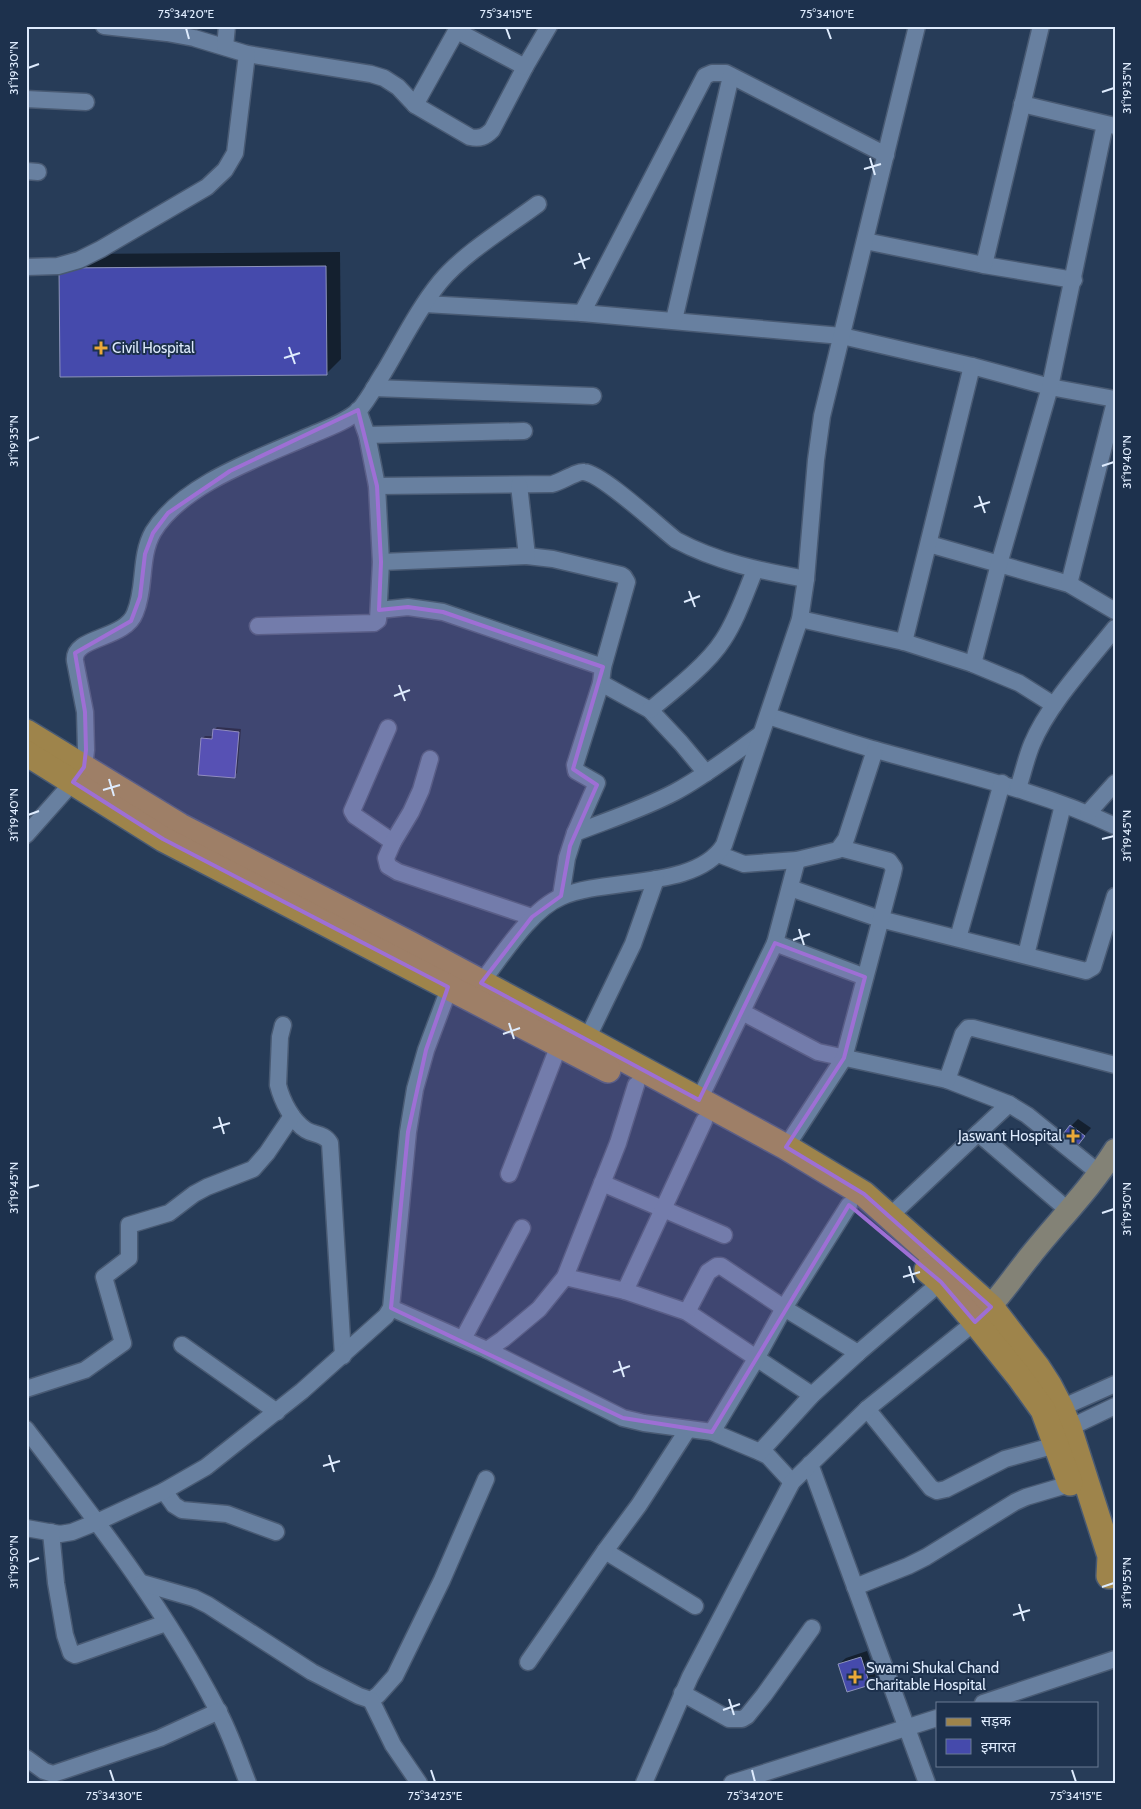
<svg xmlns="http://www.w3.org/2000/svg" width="1141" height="1809" font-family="Cabin,'Noto Sans Devanagari',sans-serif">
  <rect width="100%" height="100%" fill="#273c58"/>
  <g fill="#0007">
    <path d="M340 252 341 359 326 374 61 375 75 254Z"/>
    <path d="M217 727 241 729 237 773 234 776 202 739 205 736H213L214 730Z"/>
    <path d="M1078 1119 1091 1128 1075 1147 1071 1126Z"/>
    <path d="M867 1651 876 1677 869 1683 839 1664 846 1658Z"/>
  </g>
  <g fill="#454aac" stroke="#8d94ba">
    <path d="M326 266 327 375 60 377 59 268Z"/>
    <path d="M213 729 239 732 235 778 198 775 201 738 212 739Z"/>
    <path d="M1070 1125 1085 1136 1075 1149 1060 1138Z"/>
    <path d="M861 1657 870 1685 847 1692 838 1664Z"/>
  </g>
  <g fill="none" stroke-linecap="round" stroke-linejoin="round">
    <g stroke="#495a73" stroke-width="19">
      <g id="street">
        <path d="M104 26 167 33 194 38 247 54 371 74 384 78 398 87 415 105 470 137C480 139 485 137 492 130L525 67 549 26"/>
        <path d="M457 31 525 67"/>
        <path d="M225 47 227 26"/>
        <path d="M26 99 86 102"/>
        <path d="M1022 104 1115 126"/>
        <path d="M415 105 459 26"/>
        <path d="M26 171 38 172"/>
        <path d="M865 241 984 265 1074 280"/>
        <path d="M984 265 1041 26"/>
        <path d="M26 267 58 266 79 260 101 249 207 187 225 170 235 153 247 54"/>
        <path d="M425 304 582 313 842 336 972 366 1050 387 1115 399"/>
        <path d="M582 313 705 76 712 73H726L886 155"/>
        <path d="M674 320 731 76"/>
        <path d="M374 388 593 396"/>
        <path d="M358 410 367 435 377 486 381 562"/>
        <path d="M367 435 524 431"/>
        <path d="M377 486 552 484C561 482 577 471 584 472 603 474 658 526 676 540 717 562 761 571 806 579"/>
        <path d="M929 544 1069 584 1115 611"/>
        <path d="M527 556 553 559 621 575 624 577 627 582 603 667 601 683 575 765 576 771 597 783 575 833"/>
        <path d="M1069 584 1115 402"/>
        <path d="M379 610 408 607 443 612 603 667"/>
        <path d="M800 619 904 642 973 664 1019 683 1054 705"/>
        <path d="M258 626 374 623 378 620 381 562 527 556 519 485"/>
        <path d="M904 642 972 366"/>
        <path d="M973 664 999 564 1050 387 1105 124"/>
        <path d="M601 683 650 710 681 743 706 773"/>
        <path d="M650 710C672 692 708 664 723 640 737 619 745 594 755 570"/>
        <path d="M768 716C804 727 840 740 876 750 957 773 1039 790 1115 826"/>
        <path d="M388 728 352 811 355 816 393 842"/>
        <path d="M430 759 421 790 411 812 393 842 386 858 388 866 398 872 532 917"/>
        <path d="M1018 788C1023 774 1026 758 1032 744 1048 705 1088 662 1115 628"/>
        <path d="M1088 813 1115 783"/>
        <path d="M26 835 73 782 84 767 86 750 85 712 75 661C72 636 125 640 135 613 146 587 139 557 153 532 182 484 259 458 309 436 325 429 346 422 359 410 369 399 376 384 384 372 402 342 418 309 440 282 464 253 507 227 538 204"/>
        <path d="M718 854 744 864 797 860 838 850 846 839 875 750"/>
        <path d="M790 888 880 919 1086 971 1093 967 1115 896"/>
        <path d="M561 896 567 858 575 833C608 820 643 809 675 792 705 776 733 754 761 734"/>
        <path d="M958 938 1002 783"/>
        <path d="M775 943 797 860"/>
        <path d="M1026 955 1063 805"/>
        <path d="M478 990 481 983C502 956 530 910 561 897 606 877 696 890 724 845L800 619 806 579 816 460 822 416 917 26"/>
        <path d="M742 1012 818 1052 947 1080 1009 1104 1027 1115 1099 1173"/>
        <path d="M283 1025 280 1037 278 1085C282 1101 292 1121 306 1130 314 1135 324 1133 330 1143L343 1356"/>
        <path d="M587 1039 633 944 656 879"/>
        <path d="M947 1080 963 1034 968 1028H973L1115 1065"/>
        <path d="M699 1100 775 943 865 977"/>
        <path d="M978 1133 1009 1104"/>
        <path d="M786 1147 844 1058 893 873 894 868 889 861 840 848"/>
        <path d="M509 1174 559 1045"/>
        <path d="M602 1183 724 1235"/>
        <path d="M890 1216 978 1133 1069 1211"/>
        <path d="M565 1277 625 1291 704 1121"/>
        <path d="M625 1291 687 1312 812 1395"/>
        <path d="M391 1308 487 1350 623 1418 644 1423 712 1432 760 1452 768 1456 792 1482"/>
        <path d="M687 1312 708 1272 717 1266H721L784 1308 858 1353"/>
        <path d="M463 1339 522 1228"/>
        <path d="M182 1345 277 1412"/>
        <path d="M487 1350 503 1339 539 1309 565 1277 618 1143 636 1085"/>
        <path d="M26 1389 85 1370 123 1343 104 1277 129 1258V1225L169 1213 194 1194 207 1187 253 1169 267 1153 292 1116"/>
        <path d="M1061 1408 1115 1384"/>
        <path d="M867 1409 931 1488 937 1491 946 1489 1005 1459 1056 1445"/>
        <path d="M1069 1428 1115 1406"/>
        <path d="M26 1429C95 1519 165 1608 217 1709 230 1732 238 1758 248 1783"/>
        <path d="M688 1429 639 1505 605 1551 695 1606"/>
        <path d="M712 1432 756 1359 784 1308 849 1205"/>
        <path d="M760 1452 812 1395 858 1353 941 1282"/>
        <path d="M810 1464 927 1783"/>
        <path d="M164 1491 174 1505 182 1510 227 1514 276 1532"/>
        <path d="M26 1528 60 1534 72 1532 97 1522 164 1491 206 1467 302 1391 386 1316 391 1308 408 1132 415 1089 426 1050 453 978"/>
        <path d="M51 1532 56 1583 65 1635 71 1653 75 1655 166 1623"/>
        <path d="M142 1583 194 1598 208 1605 312 1672 359 1696 371 1700 378 1695 395 1676 442 1580 486 1479"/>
        <path d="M855 1587 908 1566 926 1557 1015 1502 1026 1497 1070 1484"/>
        <path d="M528 1662 605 1551"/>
        <path d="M682 1693 729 1719H742L747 1716 764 1695 812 1628"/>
        <path d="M371 1700 393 1745 419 1783"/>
        <path d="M983 1703 1115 1659"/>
        <path d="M26 1758 44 1771 53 1774 160 1738 219 1711"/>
        <path d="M644 1783 690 1677 792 1482 867 1409 975 1322"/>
        <path d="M732 1783 937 1718"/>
      </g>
    </g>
    <g stroke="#495a73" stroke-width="25">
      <path id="secondary" d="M977 1320C998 1301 1013 1277 1031 1255 1059 1220 1091 1188 1115 1150"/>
    </g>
    <g stroke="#495a73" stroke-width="28">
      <g id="primary">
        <path d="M26 732 180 826 410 944 587 1039 786 1147 864 1194 991 1307 1038 1368 1049 1385 1061 1408 1069 1428 1110 1556 1109 1576"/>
        <path d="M26 753 163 839 608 1070"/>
        <path d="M927 1270 941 1282 975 1322 1020 1378 1043 1410 1070 1483"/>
      </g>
    </g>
    <use href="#street" stroke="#6880a0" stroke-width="16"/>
    <use href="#secondary" stroke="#838276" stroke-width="22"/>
    <use href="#primary" stroke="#9e844b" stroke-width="25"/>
  </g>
  <path fill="#9e6fd5" fill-opacity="0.2" stroke="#9e6fd5" stroke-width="4" stroke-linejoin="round" d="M358 410 377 486 381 562 379 610 408 607 443 612 603 667 573 769 597 785 570 846 561 896 532 917 481 983 699 1100 775 943 865 977 844 1058 786 1147 864 1194 991 1307 975 1322 941 1282 849 1205 712 1432 623 1418 391 1308 408 1132 426 1050 448 987 163 839 73 782 84 767 86 750 85 712 75 653 131 621 140 597 145 554 153 533 168 513 230 471Z"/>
  <path fill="none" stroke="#deebfd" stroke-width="2" d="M186 28 189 39M506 28 510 39M827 28 831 39M28 68 39 64M1102 92 1114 88M870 158 875 175M864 169 881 164M579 253 585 269M574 264 590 258M289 347 295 364M284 358 300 353M28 441 39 437M1102 466 1114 462M979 496 985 513M974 507 990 502M689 591 695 607M684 602 700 596M399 685 405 701M394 696 410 690M109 779 114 796M103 790 120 785M28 815 39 811M1102 839 1114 836M799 929 804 945M793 940 810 934M509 1023 514 1039M503 1034 520 1028M219 1117 224 1134M213 1128 230 1123M28 1188 39 1185M1102 1213 1114 1209M909 1266 914 1283M903 1277 920 1272M619 1361 624 1377M613 1372 630 1366M329 1455 334 1472M323 1466 340 1461M28 1562 39 1558M1102 1587 1114 1583M1019 1604 1024 1621M1013 1615 1030 1610M729 1699 734 1715M723 1710 740 1704M110 1770 114 1782M431 1770 435 1782M752 1770 755 1782M1072 1770 1076 1782"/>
  <g fill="#eba939" stroke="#1d314d" stroke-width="2">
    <path d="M98.5 340.5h5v5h5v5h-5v5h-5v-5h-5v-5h5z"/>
    <path d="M1070.5 1128.5h5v5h5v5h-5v5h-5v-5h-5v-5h5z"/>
    <path d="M852.5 1669.5h5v5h5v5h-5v5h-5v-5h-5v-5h5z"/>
  </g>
  <g text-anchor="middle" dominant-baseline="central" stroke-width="4" stroke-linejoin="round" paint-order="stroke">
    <g font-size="15" fill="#deebfd" stroke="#1d314d" text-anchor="start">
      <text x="112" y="348">Civil Hospital</text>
      <text x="1062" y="1136" text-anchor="end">Jaswant Hospital</text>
      <text x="866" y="1668">Swami Shukal Chand<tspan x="866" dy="17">Charitable Hospital</tspan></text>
    </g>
  </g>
  <rect width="1141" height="1809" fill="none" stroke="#1d314d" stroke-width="55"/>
  <rect x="936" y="1702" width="162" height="65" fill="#1d314d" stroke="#6a7b93"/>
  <rect x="946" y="1718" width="25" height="8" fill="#9e844b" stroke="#6a7b93"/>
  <text x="981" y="1726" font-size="15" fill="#deebfd">सड़क</text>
  <rect x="946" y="1739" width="25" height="15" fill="#454aac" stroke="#6a7b93"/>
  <text x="981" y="1752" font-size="15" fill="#deebfd">इमारत</text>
  <rect x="28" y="28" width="1086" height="1754" fill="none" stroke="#deebfd" stroke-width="2"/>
  <g font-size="12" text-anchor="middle" fill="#deebfd">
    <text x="186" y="18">75°34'20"E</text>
    <text x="506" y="18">75°34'15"E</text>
    <text x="827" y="18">75°34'10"E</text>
    <text transform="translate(14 68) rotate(-90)" y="4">31°19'30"N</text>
    <text transform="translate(1127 88) rotate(-90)" y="4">31°19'35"N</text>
    <text transform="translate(14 441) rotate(-90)" y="4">31°19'35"N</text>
    <text transform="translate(1127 462) rotate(-90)" y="4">31°19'40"N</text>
    <text transform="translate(14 815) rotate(-90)" y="4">31°19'40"N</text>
    <text transform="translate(1127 836) rotate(-90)" y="4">31°19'45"N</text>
    <text transform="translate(14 1188) rotate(-90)" y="4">31°19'45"N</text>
    <text transform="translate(1127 1209) rotate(-90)" y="4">31°19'50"N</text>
    <text transform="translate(14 1562) rotate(-90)" y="4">31°19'50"N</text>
    <text transform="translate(1127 1583) rotate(-90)" y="4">31°19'55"N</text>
    <text x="114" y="1800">75°34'30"E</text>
    <text x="435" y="1800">75°34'25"E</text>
    <text x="755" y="1800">75°34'20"E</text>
    <text x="1076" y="1800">75°34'15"E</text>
  </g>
</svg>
